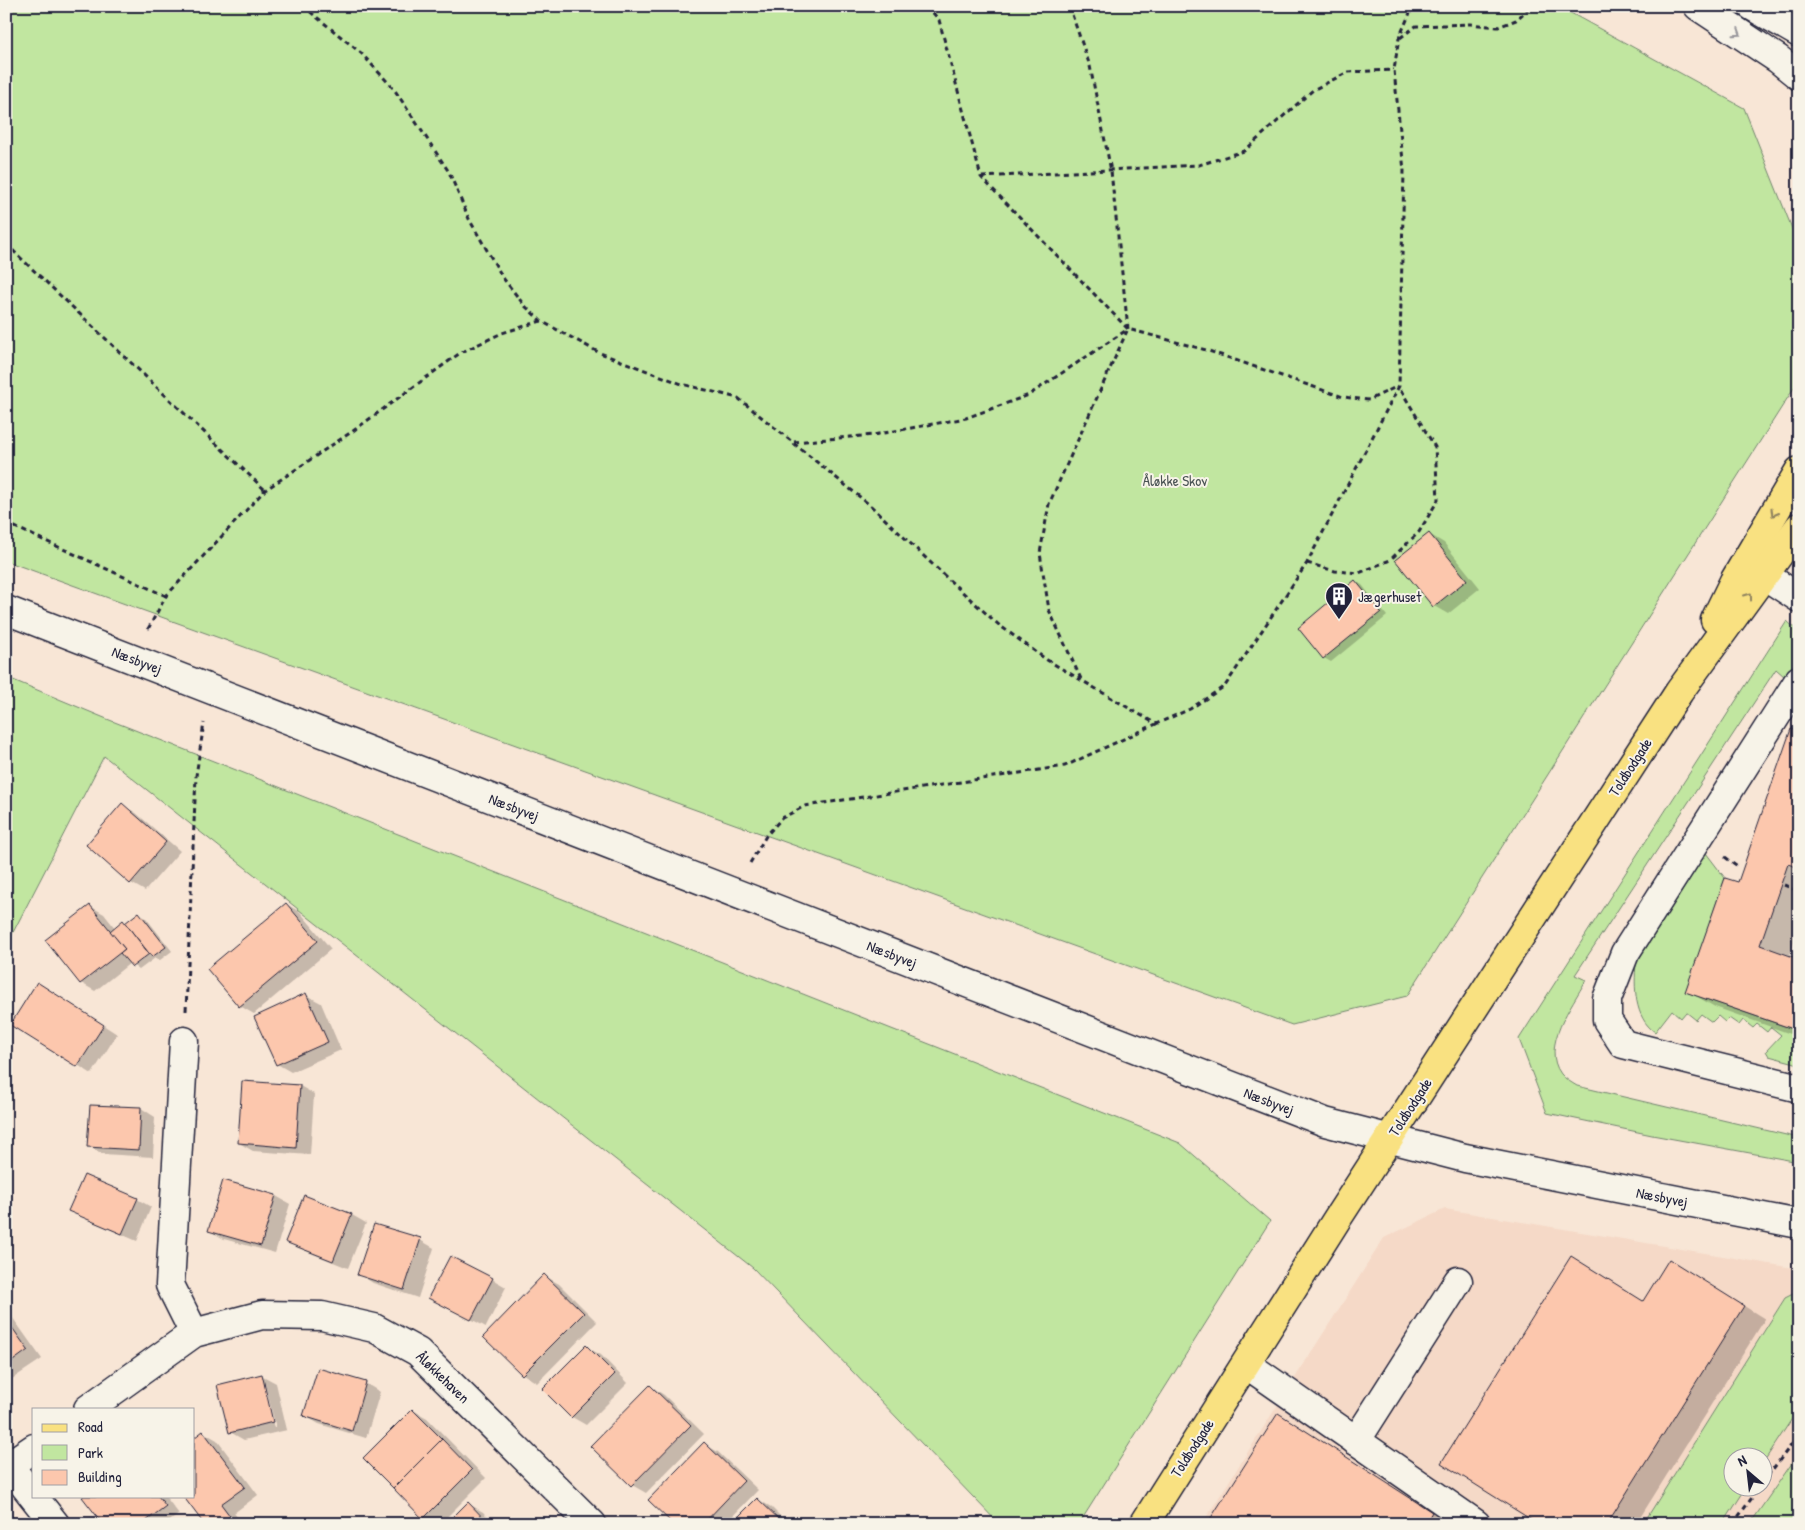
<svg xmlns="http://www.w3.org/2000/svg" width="1805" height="1530" font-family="'Patrick Hand',sans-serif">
  <rect width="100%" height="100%" fill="#f8e6d6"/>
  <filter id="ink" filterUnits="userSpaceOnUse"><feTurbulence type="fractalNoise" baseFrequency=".02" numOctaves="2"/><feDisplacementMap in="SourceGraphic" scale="10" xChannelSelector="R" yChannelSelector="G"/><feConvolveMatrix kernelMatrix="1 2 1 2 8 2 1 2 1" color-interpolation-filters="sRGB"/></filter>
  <g filter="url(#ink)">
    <path fill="#f5d9c7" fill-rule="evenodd" d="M1445 1209 1799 1269V1524H1202L1384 1238ZM1732 1458H1762V1488H1732Z"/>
    <g fill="#c1e6a0" stroke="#72846e">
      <path d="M6 6H1558L1744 108 1799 246V380L1407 996 1292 1025 6 561Z"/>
      <path d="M1787 621 1799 632V657L1785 677 1776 669 1575 975 1586 980C1572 1006 1540 1046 1561 1074 1565 1079 1572 1083 1577 1086L1799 1138V1162L1652 1135 1547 1113 1519 1039Z"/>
      <path d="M6 677 107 719 1180 1143 1270 1221 1079 1524H999L753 1268 104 756 6 946Z"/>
      <path d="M1706 853 1725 878 1686 992 1799 1031V1064L1769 1056 1766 1051 1781 1035 1771 1027 1767 1032 1757 1024 1753 1028 1743 1020 1739 1025 1729 1018 1725 1022 1718 1016 1712 1022 1701 1014 1696 1020 1686 1012 1681 1018 1672 1010 1655 1032C1634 1018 1634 986 1636 964Z"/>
      <path d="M1799 1291V1408L1763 1463 1762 1458H1732V1488H1746L1723 1524H1643L1785 1298Z"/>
      <path d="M1799 1453V1524H1750Z"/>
    </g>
    <g fill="#0003" fill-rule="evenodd">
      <path d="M1429 534 1444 543 1480 588 1448 614 1434 606 1397 561Z"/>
      <path d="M1355 581 1362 585 1387 616 1331 662 1324 658 1299 628Z"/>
      <path d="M1799 733V929L1789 957 1799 960V1037L1715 1007 1687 991 1739 884Z"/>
      <path d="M122 805 136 813 180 851 145 891 131 883Z"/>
      <path d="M286 904 300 912 331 949 254 1014 240 1006 209 969Z"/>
      <path d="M90 906 104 914 115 928 126 924 139 914 146 918 172 951 160 960 155 958 139 970 130 963 95 991 81 983Z"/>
      <path d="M52 992 117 1034 92 1074 12 1024Z"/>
      <path d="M306 995 321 1003 341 1050 291 1072 277 1064Z"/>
      <path d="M300 1086 314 1094 310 1155 253 1151 239 1143Z"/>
      <path d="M91 1106 141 1108 155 1117 153 1157 103 1154 88 1146Z"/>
      <path d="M224 1181 276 1196 290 1204 275 1253 224 1239 210 1231Z"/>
      <path d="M304 1197 352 1215 366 1223 348 1268 301 1249 287 1241Z"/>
      <path d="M6 1199 12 1202 6 1212Z"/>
      <path d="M137 1199 151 1207 137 1241 84 1218 70 1210Z"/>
      <path d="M420 1240 434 1248 418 1298 373 1283 359 1274Z"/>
      <path d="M1691 1273 1765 1319 1636 1524H1540L1644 1302Z"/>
      <path d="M545 1276 559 1284 597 1322 537 1383 523 1374 485 1337Z"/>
      <path d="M492 1279 506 1287 486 1327 444 1305Z"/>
      <path d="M6 1312 10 1314 42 1359 6 1383Z"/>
      <path d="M586 1347 601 1355 628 1383 586 1425 572 1417Z"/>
      <path d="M261 1375 276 1383 287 1430 244 1440 230 1432ZM263 1384H265L276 1428H274Z"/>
      <path d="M365 1383 380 1392 366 1438 319 1424 305 1416Z"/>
      <path d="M650 1386 664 1395 704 1434 646 1493 632 1485 591 1446Z"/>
      <path d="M413 1410 427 1418 486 1478 440 1524H434L423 1518Z"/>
      <path d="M1300 1427 1450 1524H1208Z"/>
      <path d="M203 1432 217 1440 258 1495 234 1513 243 1524H205L194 1496V1439Z"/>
      <path d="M704 1444 718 1452 758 1490 725 1524H675Z"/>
      <path d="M86 1496H165L179 1514 166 1524H104Z"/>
      <path d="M757 1499 771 1507 788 1524H733Z"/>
      <path d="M469 1504 483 1512 494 1524H448Z"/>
    </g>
    <g fill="#fcc7ad" stroke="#22223b">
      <path d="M1429 533 1467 580 1433 607 1395 560Z"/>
      <path d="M1355 580 1381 612 1323 659 1298 628Z"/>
      <path d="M1791 729 1799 731V868L1788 864 1760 945 1799 959V1031L1685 992 1725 878 1738 882Z"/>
      <path d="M122 803 166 842 130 884 86 845Z"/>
      <path d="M286 903 318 941 239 1007 207 969Z"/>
      <path d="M90 905 125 949 80 984 45 940Z"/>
      <path d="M139 912 166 947 152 957 125 923Z"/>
      <path d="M123 920 149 954 132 967 120 953 125 949 110 931Z"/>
      <path d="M37 982 104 1025 77 1067 10 1025Z"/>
      <path d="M306 993 328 1042 276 1065 254 1017Z"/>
      <path d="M242 1081 300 1085 296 1148 238 1143Z"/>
      <path d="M90 1105 141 1107 139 1150 87 1147Z"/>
      <path d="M84 1175 138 1198 122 1234 68 1211Z"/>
      <path d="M223 1180 276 1195 261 1246 208 1231Z"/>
      <path d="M304 1195 352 1214 333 1261 285 1242Z"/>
      <path d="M374 1224 421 1238 404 1290 357 1275Z"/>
      <path d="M450 1256 493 1278 471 1320 428 1298Z"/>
      <path d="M1571 1256 1643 1301 1669 1259 1744 1306 1607 1524H1538L1441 1463Z"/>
      <path d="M544 1274 584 1313 522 1375 483 1337Z"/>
      <path d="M6 1319 28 1350 6 1366Z"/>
      <path d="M586 1345 615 1374 571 1418 542 1389Z"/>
      <path d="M318 1368 366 1382 352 1431 303 1416Z"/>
      <path d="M262 1374 273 1422 229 1433 217 1385Z"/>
      <path d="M650 1385 691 1425 631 1486 590 1446Z"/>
      <path d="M412 1409 442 1439 393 1488 363 1458Z"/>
      <path d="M1278 1413 1432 1512 1425 1524H1207Z"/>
      <path d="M203 1431 245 1487 221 1504 230 1516 219 1524H204L183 1496H194V1438Z"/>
      <path d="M442 1439 472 1470 423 1519 393 1488Z"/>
      <path d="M704 1442 744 1481 703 1524H673L648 1500Z"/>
      <path d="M84 1496H158L166 1506 142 1524H103L82 1497Z"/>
      <path d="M757 1498 784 1524H731Z"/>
      <path d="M468 1502 489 1524H446Z"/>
    </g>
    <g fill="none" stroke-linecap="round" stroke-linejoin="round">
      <g stroke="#22223b" stroke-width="31">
        <g id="minor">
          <path d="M1698 6 1778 59 1799 76"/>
          <path d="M1752 6 1799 33"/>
          <path d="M1764 575 1799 598"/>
          <path d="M6 610 1325 1122 1465 1158 1799 1224"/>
          <path d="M1799 680 1625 953 1607 999V1020L1623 1044 1799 1088"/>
          <path d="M184 1041 170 1285 194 1333"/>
          <path d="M1246 1364 1476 1524"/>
          <path d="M88 1409 194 1333 262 1315 322 1316 374 1328 418 1352 592 1524"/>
          <path d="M1356 1441 1458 1281"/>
          <path d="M9 1466 55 1524"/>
          <path d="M6 1467 34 1448"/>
        </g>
      </g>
      <g stroke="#22223b" stroke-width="31">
        <g id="major">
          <path d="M1715 620 1734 581 1799 471"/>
          <path d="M1144 1524 1337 1219 1679 692 1799 527"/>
        </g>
      </g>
      <g stroke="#22223b" stroke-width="3" stroke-dasharray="5 4" stroke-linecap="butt">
        <path d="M303 6 361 53 394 89 449 172 469 219 503 278 524 305 541 321 600 353 682 384 738 398 871 506 948 579 999 625 1047 660 1156 724 1190 709 1225 686 1307 563 1399 386 1404 171 1394 70 1399 38 1413 6"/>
        <path d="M927 6 939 20 981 177 1128 329 1206 350 1343 397 1369 400 1398 386"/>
        <path d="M1400 38 1416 26 1471 24 1498 27 1516 20 1531 6"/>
        <path d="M982 177 1199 165 1244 151 1313 90 1348 72 1394 70"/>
        <path d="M6 244 265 490"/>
        <path d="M794 442 873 435 966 418 1029 395 1128 329 1111 171 1090 66 1069 6"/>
        <path d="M6 523 166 596"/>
        <path d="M1307 563 1335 571 1359 573 1390 560 1419 532 1438 500 1435 447 1399 387"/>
        <path d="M148 629 166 596 265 490 353 431 460 353 502 333 541 321"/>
        <path d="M1081 679 1049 610 1040 553 1049 504 1127 331"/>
        <path d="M1725 857 1739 867"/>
        <path d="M750 863 766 836 782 818 805 806 1065 766 1156 724"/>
        <path d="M1784 885 1799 891"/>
        <path d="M186 1011 196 776 204 723"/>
        <path d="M1762 1483 1799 1435"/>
        <path d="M1733 1524 1759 1488"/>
      </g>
      <use href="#minor" stroke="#f7f3e8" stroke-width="28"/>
      <use href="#major" stroke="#f9e181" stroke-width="28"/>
    </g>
    <defs><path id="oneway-chevron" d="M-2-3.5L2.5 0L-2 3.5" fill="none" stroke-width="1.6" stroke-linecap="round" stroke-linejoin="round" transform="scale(1.25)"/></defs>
    <use stroke="#97959a" href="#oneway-chevron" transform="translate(1738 33) rotate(33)"/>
    <g stroke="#8e825e">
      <use href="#oneway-chevron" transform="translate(1774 513) rotate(120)"/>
      <use href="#oneway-chevron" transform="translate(1749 596) rotate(-54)"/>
    </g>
  </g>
  <defs>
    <g id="building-pin" transform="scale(1.4375)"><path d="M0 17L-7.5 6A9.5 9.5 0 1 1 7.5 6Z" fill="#22223b" stroke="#f7f3e8"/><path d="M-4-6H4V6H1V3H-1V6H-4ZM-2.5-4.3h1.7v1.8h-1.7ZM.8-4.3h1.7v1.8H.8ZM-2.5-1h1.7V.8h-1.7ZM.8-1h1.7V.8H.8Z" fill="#fff"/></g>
  </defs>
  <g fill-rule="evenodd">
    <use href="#building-pin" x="1339" y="596"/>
  </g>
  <g text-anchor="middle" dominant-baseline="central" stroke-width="4" stroke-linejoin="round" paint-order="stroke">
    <g font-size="15" fill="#4a5354" stroke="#f7f3e8">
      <text x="1175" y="480">Åløkke Skov</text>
    </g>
    <g font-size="15" fill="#22223b" stroke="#f7f3e8" text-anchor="start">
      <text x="1358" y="596">Jægerhuset</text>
    </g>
    <g font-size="15" fill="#22223b" stroke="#f7f3e8">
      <text transform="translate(137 660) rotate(21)">Næsbyvej</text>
      <text transform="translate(1630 767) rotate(-57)">Toldbodgade</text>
      <text transform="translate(514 807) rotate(21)">Næsbyvej</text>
      <text transform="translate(892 954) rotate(21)">Næsbyvej</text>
      <text transform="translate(1269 1101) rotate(21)">Næsbyvej</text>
      <text transform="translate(1410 1107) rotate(-57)">Toldbodgade</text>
      <text transform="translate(1662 1197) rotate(11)">Næsbyvej</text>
      <text transform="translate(443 1377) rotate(44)">Åløkkehaven</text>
      <text transform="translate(1192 1448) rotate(-57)">Toldbodgade</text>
    </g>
  </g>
  <rect width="1805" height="1530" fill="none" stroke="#f7f3e8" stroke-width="25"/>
  <rect x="12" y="12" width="1780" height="1505" fill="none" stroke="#22223b" stroke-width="2" filter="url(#ink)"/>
  <rect x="32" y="1408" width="162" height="90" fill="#f7f3e8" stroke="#a29fa3"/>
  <rect x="42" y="1424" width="25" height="8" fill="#f9e181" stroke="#a29fa3"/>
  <text x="78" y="1432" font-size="15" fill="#22223b">Road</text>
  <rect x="42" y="1445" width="25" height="15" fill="#c1e6a0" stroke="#a29fa3"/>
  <text x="78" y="1458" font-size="15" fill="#22223b">Park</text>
  <rect x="42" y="1470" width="25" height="15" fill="#fcc7ad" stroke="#a29fa3"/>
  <text x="78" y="1482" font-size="15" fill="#22223b">Building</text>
  <g transform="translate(1748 1472) rotate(332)"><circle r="24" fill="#f7f3e8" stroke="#a29fa3"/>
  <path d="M0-4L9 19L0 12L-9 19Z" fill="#22223b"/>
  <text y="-8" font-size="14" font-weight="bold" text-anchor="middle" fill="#22223b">N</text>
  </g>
</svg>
